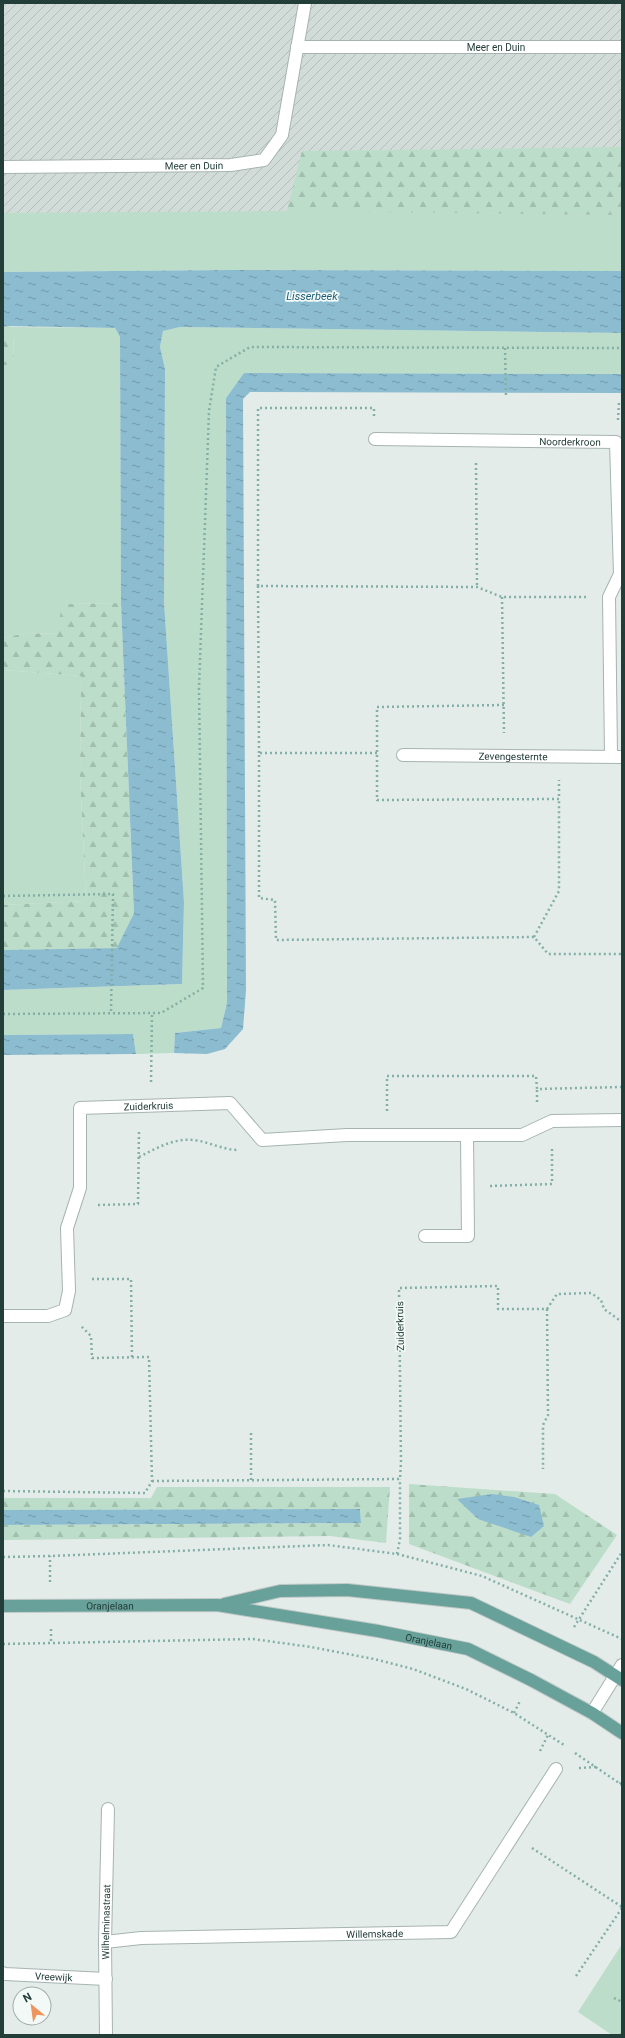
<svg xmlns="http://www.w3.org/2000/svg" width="625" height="2038" font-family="Roboto,sans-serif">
  <defs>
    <pattern id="industrial-furrows" width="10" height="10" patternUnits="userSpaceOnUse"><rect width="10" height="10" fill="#d1dcd8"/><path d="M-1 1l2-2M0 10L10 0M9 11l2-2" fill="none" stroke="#b3beba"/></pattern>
    <pattern id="forest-firs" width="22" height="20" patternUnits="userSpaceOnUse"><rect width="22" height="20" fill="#bcddc9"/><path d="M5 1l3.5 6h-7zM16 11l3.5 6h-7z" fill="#a1bfad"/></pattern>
    <pattern id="water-ripples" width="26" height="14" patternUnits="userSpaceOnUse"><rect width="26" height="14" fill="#8cbcd0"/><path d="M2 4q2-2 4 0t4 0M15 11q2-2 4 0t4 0" fill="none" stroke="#729aaa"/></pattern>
  </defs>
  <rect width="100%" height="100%" fill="#e3ece9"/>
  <path fill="url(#industrial-furrows)" d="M3 3H622V233L3 244Z"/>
  <g fill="#bcddc9">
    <path d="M287 211 622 215V271L232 270 3 272V213Z"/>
    <path d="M13 327 115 328 120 337 121 603 62 604 58 634 26 633 3 638V365H14Z"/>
    <path d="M180 327 622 333V374L244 373 226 398 227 1003 221 1028 175 1033 174 1053 136 1054 133 1034 3 1035V990L182 984 184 902 164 602 165 369 160 347 163 331Z"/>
    <path d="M3 670 81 676 80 775 86 901 3 905Z"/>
    <path d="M622 1944V2035H612L578 2012Z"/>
  </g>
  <g fill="url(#forest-firs)">
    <path d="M622 147V215L287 211 302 151Z"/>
    <path d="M3 326 13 327 14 365H3Z"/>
    <path d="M121 603 134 913 118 948 3 950V905L86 901 80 775 81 676 3 670V638L26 633 57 634 62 604Z"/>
    <path d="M409 1484 555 1494 617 1535 570 1604 409 1544Z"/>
    <path d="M157 1487H390L386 1543 330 1536 3 1540V1525L361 1523 360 1509 3 1510V1498H151Z"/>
  </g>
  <g fill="url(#water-ripples)">
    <path d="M232 270 622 271V333L180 327 163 331 160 347 165 369 164 602 184 902 182 984 3 990V950L117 948 134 913 121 603 120 337 115 328 3 326V272Z"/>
    <path d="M244 373 622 374V393L250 392 243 399 246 990 243 1029 225 1049 207 1054 174 1053 175 1033 221 1028 227 1003 226 398Z"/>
    <path d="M133 1034 136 1054 3 1055V1035Z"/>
    <path d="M492 1494 514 1497 539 1505 544 1526 531 1537 478 1519 457 1499Z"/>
    <path d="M360 1509 361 1523 3 1525V1510Z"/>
  </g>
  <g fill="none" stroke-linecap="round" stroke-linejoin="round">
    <g stroke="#a6b4b1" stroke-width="14">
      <g id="minor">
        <path id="s1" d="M297 47H622"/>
        <path id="s2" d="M3 167 231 165 264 160 282 135 305 3"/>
        <path id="s3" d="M375 439 616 442 620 574 609 597 611 756"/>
        <path id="s4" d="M403 755 622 757"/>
        <path d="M425 1236H468L467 1135"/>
        <path id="s5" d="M3 1316H48L65 1310 69 1291 67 1228 80 1188V1108L230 1103 262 1140 347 1135H522L552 1121 622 1120"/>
        <path d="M592 1713 622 1665"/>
        <path id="s6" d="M105 1942 141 1938 451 1932 556 1769"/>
        <path id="s7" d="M3 1973 5 1974 106 1979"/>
        <path id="s8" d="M106 2035 105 1942 108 1809"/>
      </g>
    </g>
    <g stroke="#c1c9c8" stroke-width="14">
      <g id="major">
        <path d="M224 1604 280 1591 347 1590 471 1603 594 1662 622 1680"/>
        <path id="s9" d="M3 1606 217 1605 378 1631 468 1649 531 1680 592 1713 622 1733"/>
      </g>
    </g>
    <g stroke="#84afa7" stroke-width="2.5" stroke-dasharray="2 3" stroke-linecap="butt">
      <path d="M505 348 506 398"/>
      <path d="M374 416V408H258V586L477 587 502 597H586"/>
      <path d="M618 420 619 402H622"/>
      <path d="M476 463 477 587"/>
      <path d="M258 586 259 753"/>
      <path d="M502 597 504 733"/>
      <path d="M504 705 377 707V800L559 799V780"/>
      <path d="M377 753H259V898L275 900 276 940 534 937 548 954H622"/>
      <path d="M3 896 113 894 111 1013"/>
      <path d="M534 937 559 891V799"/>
      <path d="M3 1014 161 1013 203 988 199 688 209 411 216 367 250 347 622 348"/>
      <path d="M151 1082 152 1013"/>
      <path d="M537 1102V1089"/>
      <path d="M387 1111V1076H536L537 1089 622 1087"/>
      <path d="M139 1157C159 1147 177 1136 200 1141 213 1144 225 1150 239 1150"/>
      <path d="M490 1186 552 1184V1147"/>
      <path d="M98 1205 138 1204 139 1129"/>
      <path d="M92 1279H131L132 1358"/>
      <path d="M547 1309 557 1294 591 1293 601 1300 604 1309 622 1322"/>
      <path d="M251 1480V1431"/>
      <path d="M152 1481 400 1479 401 1462 399 1288 498 1286V1309H547L548 1415 543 1425V1469"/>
      <path d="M3 1491 145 1493 152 1481 149 1357 92 1358 91 1336 81 1326"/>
      <path d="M397 1554 400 1539V1479"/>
      <path d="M3 1557 50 1556 328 1545 397 1554 482 1576 622 1639"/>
      <path d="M50 1582V1556"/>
      <path d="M574 1627 622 1552"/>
      <path d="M51 1629V1643"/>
      <path d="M3 1644 253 1639 311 1647 374 1659 413 1669 466 1689 514 1713 564 1745"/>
      <path d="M514 1713 520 1701"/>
      <path d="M540 1751 548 1735"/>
      <path d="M575 1753 622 1785"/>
      <path d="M579 1768 596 1767"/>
      <path d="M620 1784 622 1780"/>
      <path d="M532 1848 622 1907"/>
      <path d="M576 1976 622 1908"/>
      <path d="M614 1998 622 2002"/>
      <path d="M620 2035 622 2034"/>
    </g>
    <use href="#minor" stroke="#fff" stroke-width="12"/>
    <use href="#major" stroke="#68a199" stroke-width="12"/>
  </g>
  <g text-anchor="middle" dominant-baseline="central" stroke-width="3.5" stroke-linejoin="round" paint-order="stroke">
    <g font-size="10" fill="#233d39" stroke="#f3f9f7">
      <text stroke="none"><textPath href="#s1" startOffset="199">Meer en Duin</textPath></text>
      <text stroke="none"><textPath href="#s2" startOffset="191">Meer en Duin</textPath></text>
      <text stroke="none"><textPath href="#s3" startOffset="195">Noorderkroon</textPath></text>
      <text stroke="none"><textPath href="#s4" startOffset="110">Zevengesternte</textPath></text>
      <text stroke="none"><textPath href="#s5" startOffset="336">Zuiderkruis</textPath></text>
      <text transform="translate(400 1326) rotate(-91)">Zuiderkruis</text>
      <text stroke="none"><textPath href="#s9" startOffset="107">Oranjelaan</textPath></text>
      <text stroke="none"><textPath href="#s9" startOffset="429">Oranjelaan</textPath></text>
      <text stroke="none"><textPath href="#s8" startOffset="113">Wilhelminastraat</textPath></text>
      <text stroke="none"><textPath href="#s6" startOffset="270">Willemskade</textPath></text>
      <text stroke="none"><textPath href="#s7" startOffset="51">Vreewijk</textPath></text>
    </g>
    <g font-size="11" font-style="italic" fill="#1e5d78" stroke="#f3f9f7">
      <text x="312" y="296">Lisserbeek</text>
    </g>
  </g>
  <rect width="625" height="2038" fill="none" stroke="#233d39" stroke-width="8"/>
  <g transform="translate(32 2006) rotate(331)"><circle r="19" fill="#f3f9f7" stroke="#a0aeab"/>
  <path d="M0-3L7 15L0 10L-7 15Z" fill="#ee955e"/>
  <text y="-6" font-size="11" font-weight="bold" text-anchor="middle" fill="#233d39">N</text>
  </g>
</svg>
